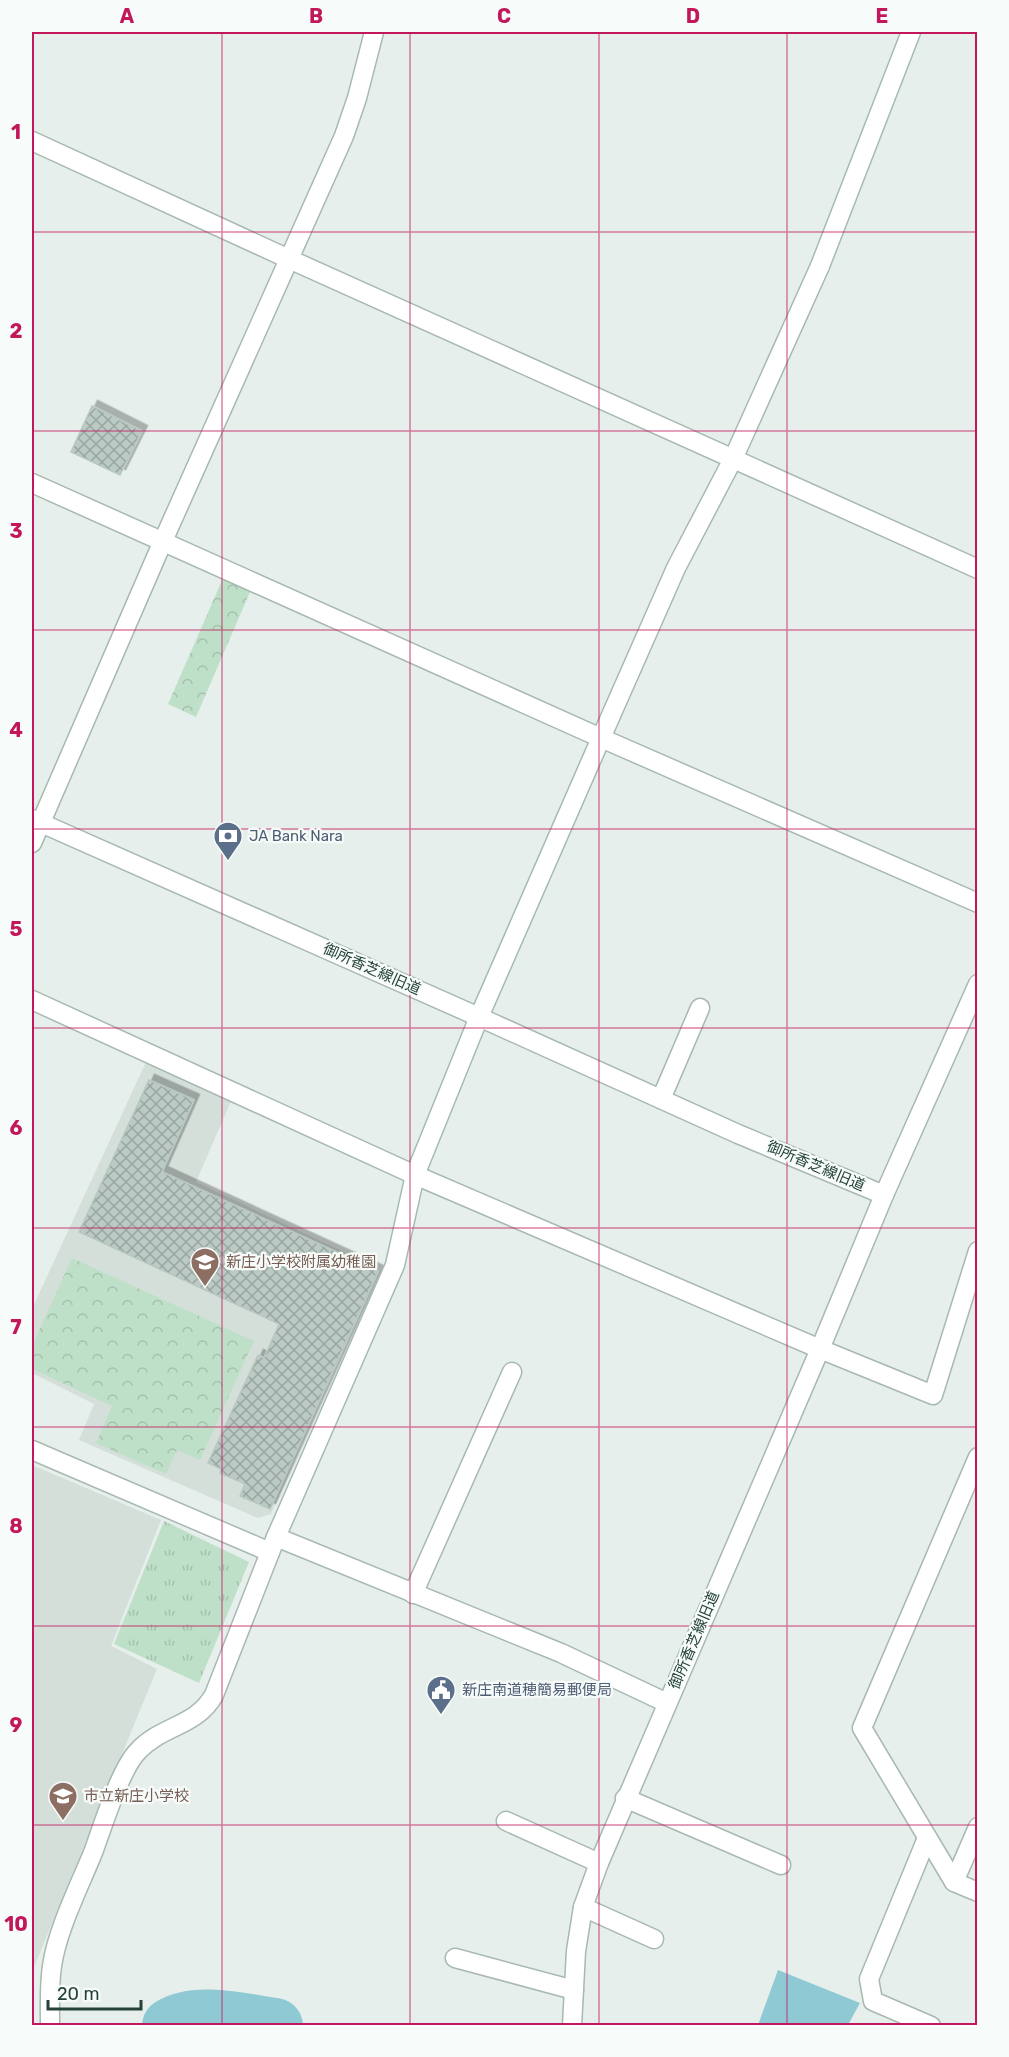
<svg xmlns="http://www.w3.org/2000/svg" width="1009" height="2057" font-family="Rubik,'Noto Sans JP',sans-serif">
  <defs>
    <pattern id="grass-tufts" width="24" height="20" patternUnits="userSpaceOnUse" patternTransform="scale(1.5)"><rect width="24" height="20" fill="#bfe0c8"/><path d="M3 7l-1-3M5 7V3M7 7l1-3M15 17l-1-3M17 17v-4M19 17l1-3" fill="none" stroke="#a4c1ad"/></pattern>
    <pattern id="forest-crowns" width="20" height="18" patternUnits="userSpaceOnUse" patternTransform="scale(1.5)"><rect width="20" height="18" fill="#bfe0c8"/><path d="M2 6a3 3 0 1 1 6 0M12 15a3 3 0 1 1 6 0" fill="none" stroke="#a4c1ad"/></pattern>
    <pattern id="building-cross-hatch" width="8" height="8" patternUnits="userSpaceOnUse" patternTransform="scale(1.5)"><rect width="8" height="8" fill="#bbcac4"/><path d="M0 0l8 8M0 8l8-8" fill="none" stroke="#98a6a0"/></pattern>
    <filter id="shadow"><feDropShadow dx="5.5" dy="-5.5" stdDeviation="0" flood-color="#0004"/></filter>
  </defs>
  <rect width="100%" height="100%" fill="#e6efeb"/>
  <g fill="#d4dfda">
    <path d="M146 1062 232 1099 196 1182 378 1268 271 1514 258 1518 79 1440 94 1404 32 1373V1309Z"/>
    <path d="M32 1465 161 1520 111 1646 157 1669 32 1972Z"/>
  </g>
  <path fill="url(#grass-tufts)" d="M164 1521 249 1562 199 1683 114 1644Z"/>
  <g fill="url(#forest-crowns)">
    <path d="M223 578 250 592 196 717 168 704Z"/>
    <path d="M72 1258 254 1341 200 1460 177 1450 166 1474 96 1443 112 1406 32 1369V1346Z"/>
  </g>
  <path fill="#8ec9d4" d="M778 1970 860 2003 848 2025H758Z"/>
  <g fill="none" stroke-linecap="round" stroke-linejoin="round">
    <path stroke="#8ec9d4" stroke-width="56" d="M170 2026C197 2009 245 2022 275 2026"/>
  </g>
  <g fill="url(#building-cross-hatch)" stroke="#b8c9c2" stroke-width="1.5" filter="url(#shadow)">
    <path d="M92 406 142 431 120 475 71 452Z"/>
    <path d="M149 1080 194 1100 162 1172 378 1271 270 1509 240 1496 245 1484 220 1473 221 1469 208 1463 258 1355 264 1358 279 1324 79 1232Z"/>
  </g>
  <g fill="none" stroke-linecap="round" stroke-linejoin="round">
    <g stroke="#a8b8b2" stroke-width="21">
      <g id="street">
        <path d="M32 141 289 259 978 569"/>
        <path d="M32 483 601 738 978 903"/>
        <path d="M601 738 676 568 733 459 820 266"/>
        <path d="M32 819 479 1017 738 1134 884 1195"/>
        <path d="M32 843 163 541 344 136 357 98 374 32"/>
        <path d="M32 1000 415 1175 820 1349 933 1395 978 1251"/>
        <path d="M661 1099 700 1008"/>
        <path d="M32 1450 270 1552"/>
        <path d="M978 1457 862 1728 954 1882 978 1892"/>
        <path d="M413 1594 512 1372"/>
        <path d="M625 1798 781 1865"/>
        <path d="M506 1821 599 1863"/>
        <path d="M927 1838 869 1979 873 2001 931 2026"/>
        <path d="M954 1882 978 1827"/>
        <path d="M583 1907 654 1939"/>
        <path d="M455 1958 574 1990"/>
        <path d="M50 2026C50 2006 49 1986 52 1966 57 1930 80 1885 94 1850 103 1825 121 1768 138 1751 162 1725 196 1727 214 1695L276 1537 561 1653 667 1703"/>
        <path d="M572 2026 576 1951 583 1907 599 1863 820 1349 884 1195 978 984"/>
      </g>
    </g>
    <g stroke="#a4bbb3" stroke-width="21">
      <g id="secondary">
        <path d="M820 266 911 32"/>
        <path d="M276 1537 395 1265 415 1175 479 1017 601 738"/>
      </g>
    </g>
    <use href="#street" stroke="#fff" stroke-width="18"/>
    <use href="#secondary" stroke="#fff" stroke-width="18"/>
  </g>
  <path fill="none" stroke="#c2185b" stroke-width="1.5" stroke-opacity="0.55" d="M222 32V2026M410 32V2026M599 32V2026M787 32V2026M32 232H978M32 431H978M32 630H978M32 829H978M32 1028H978M32 1228H978M32 1427H978M32 1626H978M32 1825H978"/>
  <defs>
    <g id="bank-pin" transform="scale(1.5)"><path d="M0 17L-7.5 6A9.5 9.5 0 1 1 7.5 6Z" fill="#5c6f8a" stroke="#f7fbf9"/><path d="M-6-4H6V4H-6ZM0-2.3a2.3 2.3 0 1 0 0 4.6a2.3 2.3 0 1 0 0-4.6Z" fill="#fff"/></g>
    <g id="school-pin" transform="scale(1.5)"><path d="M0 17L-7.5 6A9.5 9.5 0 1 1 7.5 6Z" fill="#8d6e63" stroke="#f7fbf9"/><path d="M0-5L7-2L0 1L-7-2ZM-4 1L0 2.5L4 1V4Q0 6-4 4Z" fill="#fff"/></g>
    <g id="civic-pin" transform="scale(1.5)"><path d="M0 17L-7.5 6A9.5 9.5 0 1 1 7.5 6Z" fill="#5c6f8a" stroke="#f7fbf9"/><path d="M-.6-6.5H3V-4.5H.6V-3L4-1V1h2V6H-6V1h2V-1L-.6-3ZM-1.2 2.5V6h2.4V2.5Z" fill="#fff"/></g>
  </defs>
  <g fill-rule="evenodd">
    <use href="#bank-pin" x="228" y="836"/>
    <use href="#school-pin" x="205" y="1262"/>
    <use href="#civic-pin" x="441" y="1690"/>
    <use href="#school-pin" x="63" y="1796"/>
  </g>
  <g text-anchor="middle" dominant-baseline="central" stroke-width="4.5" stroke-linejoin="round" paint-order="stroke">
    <g font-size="15" fill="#4e5e75" stroke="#f7fbf9" text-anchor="start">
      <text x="249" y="836">JA Bank Nara</text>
      <text x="462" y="1690">新庄南道穂簡易郵便局</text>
    </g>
    <g font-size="15" fill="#24423a" stroke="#f7fbf9">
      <text transform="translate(372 969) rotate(24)">御所香芝線旧道</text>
      <text transform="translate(816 1166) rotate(23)">御所香芝線旧道</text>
      <text transform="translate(694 1640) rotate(-67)">御所香芝線旧道</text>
    </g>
    <g font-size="15" fill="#785e54" stroke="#f7fbf9" text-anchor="start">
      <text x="226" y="1262">新庄小学校附属幼稚園</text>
      <text x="84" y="1796">市立新庄小学校</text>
    </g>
  </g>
  <rect width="1009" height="2057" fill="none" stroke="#f7fbf9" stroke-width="66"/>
  <path d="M48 2000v9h93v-9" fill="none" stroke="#24423a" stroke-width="3"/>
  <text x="57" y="2000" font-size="18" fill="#24423a" stroke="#f7fbf9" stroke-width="4.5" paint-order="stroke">20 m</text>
  <rect x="33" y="33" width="943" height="1991" fill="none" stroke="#c2185b" stroke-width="2"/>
  <g font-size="20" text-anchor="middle" font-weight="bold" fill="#c2185b">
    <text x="127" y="23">A</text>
    <text x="316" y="23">B</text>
    <text x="504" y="23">C</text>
    <text x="693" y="23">D</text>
    <text x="882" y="23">E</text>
    <text x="16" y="139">1</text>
    <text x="16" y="338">2</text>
    <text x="16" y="538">3</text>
    <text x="16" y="737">4</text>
    <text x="16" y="936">5</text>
    <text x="16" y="1135">6</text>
    <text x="16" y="1334">7</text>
    <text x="16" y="1533">8</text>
    <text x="16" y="1732">9</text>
    <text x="16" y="1931">10</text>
  </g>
</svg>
